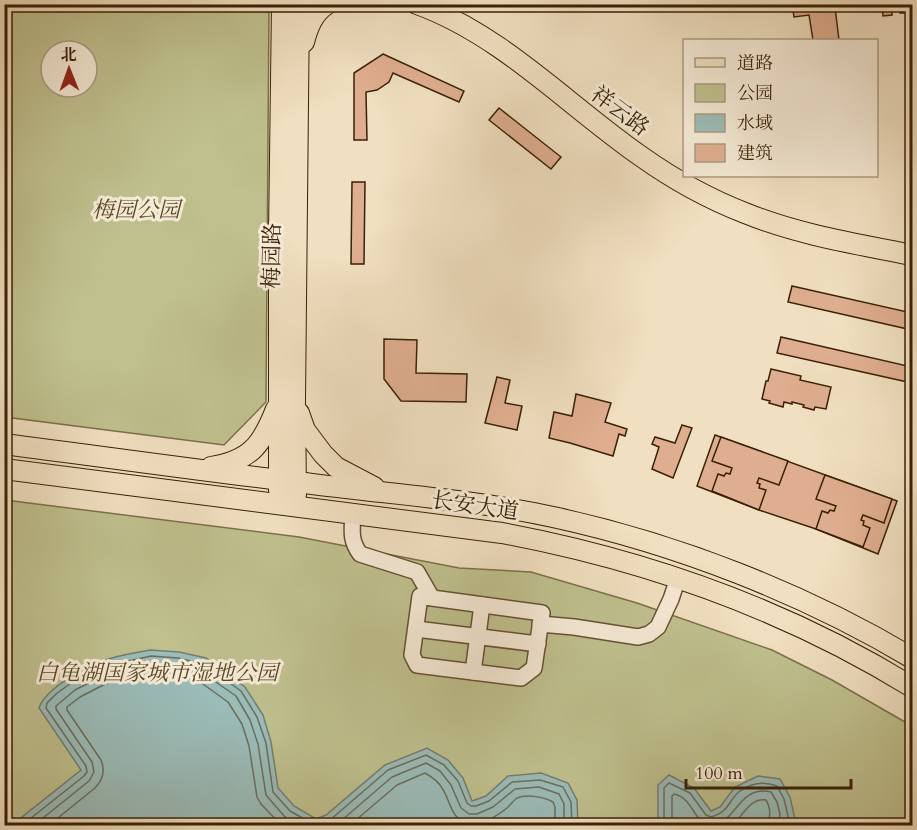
<svg xmlns="http://www.w3.org/2000/svg" width="917" height="830" font-family="Cardo,'Noto Serif SC',serif">
  <rect width="100%" height="100%" fill="#f0dfc0"/>
  <filter id="stains"><feTurbulence type="fractalNoise" baseFrequency=".00333" numOctaves="4"/><feColorMatrix values="0 0 0 0 .2 0 0 0 0 .09 0 0 0 0 .02 0 0 0 .5 -.17"/></filter>
  <radialGradient id="worn" r=".72"><stop offset=".6" stop-color="#630" stop-opacity="0"/><stop offset="1" stop-color="#630" stop-opacity=".3"/></radialGradient>
  <g fill="#bfc08e" stroke="#7c704a" stroke-width="1.5" fill-rule="evenodd">
    <path d="M5 4 269 5 266 402 224 445 5 417ZM51 51H87V87H51Z"/>
    <path d="M5 500 299 537 459 568 531 572 637 603 772 650 832 680 912 726V825L5 826Z"/>
  </g>
  <g fill="#9bbcb8" stroke="#747e70" stroke-width="1.5">
    <path d="M150 650 179 652 206 658 245 687 263 715 271 742 278 788 294 806 316 819 326 815 385 765 427 748 448 760 463 778 472 801 486 796 508 776 541 773 568 783 577 800 578 825H12L81 770 39 708C45 689 86 666 105 660 119 655 135 653 150 650Z"/>
    <path d="M669 775 694 788 711 811 720 807 735 787 758 776 780 779 790 797 795 819 790 826 658 825V785Z"/>
  </g>
  <g fill="none" stroke-linecap="round" stroke-linejoin="round">
    <g stroke="#6a6e5e" stroke-width="1.5">
      <path d="M21 826 84 776 87 772 86 766 46 708 47 703 56 694 71 683 106 666 151 656 178 658 203 664 241 691 257 717 266 743 273 792 290 811 315 825 330 820 388 770 426 755 444 765 458 781 467 803 471 806H476L489 801 512 782 540 780 563 787 571 802 572 826"/>
      <path d="M33 826 89 781 94 772 92 762 56 709V706L75 690 108 673 151 663 177 665 200 671 236 696 250 720 258 744 266 795 285 817 300 826"/>
      <path d="M48 826 95 788C103 780 105 770 101 760L67 710V707L80 697 111 681 151 672 175 674 196 679 228 702 242 724 249 746 257 797 261 804 282 826"/>
      <path d="M335 826 392 777 426 763 440 771 451 785 461 808 469 814H477L493 807 515 789 539 787 559 794 564 804V826"/>
      <path d="M349 826 397 785 425 773C432 777 438 781 442 788 451 801 450 820 469 823 482 825 497 816 507 808 510 805 514 800 517 798 527 794 544 797 553 802L555 807V826"/>
      <path d="M664 826V788L669 783 690 793 706 815 711 817C731 811 727 801 740 791 751 783 764 781 777 786L784 799 788 816 785 826"/>
      <path d="M672 826V796L674 794C693 798 693 821 708 824 735 830 736 784 771 792L777 802 780 814 778 826"/>
      <path d="M732 826C743 816 749 798 766 800 772 810 769 815 769 826"/>
    </g>
  </g>
  <g fill="#dfae90" stroke="#3a2105" stroke-width="1.5">
    <path d="M792 4H907L908 13H900V9L892 10V15L883 16 882 5 857 8V5L835 7 839 40H813L809 15 794 17Z"/>
    <path d="M383 54 464 91 459 102 393 73 389 82 377 90 366 92 367 140H354V73Z"/>
    <path d="M499 108 561 157 551 169 489 120Z"/>
    <path d="M352 182H365L364 264H351Z"/>
    <path d="M792 286 912 313V330L788 302Z"/>
    <path d="M781 337 912 367V383L777 353Z"/>
    <path d="M384 339 417 340 416 373 467 374 466 402 401 401 384 379Z"/>
    <path d="M771 369 801 376 800 380 831 387 826 409 815 407 814 410 803 407 804 405 792 402V404L784 402 783 407 769 403 770 401 762 399 766 381H768Z"/>
    <path d="M497 377 510 380 505 403 522 406 517 430 485 423Z"/>
    <path d="M576 394 611 403 605 422 627 429 625 436 619 434 613 456 570 443 549 438 554 412 572 416Z"/>
    <path d="M682 425 692 428 673 478 652 469 659 447 652 444 655 437 675 443Z"/>
    <path d="M715 435 897 501 878 554 816 529 759 510 697 486Z"/>
    <path d="M721 437 788 461 779 485 759 478 757 483 760 484 759 488 766 490 759 510 712 491 718 474 724 476 726 473 730 474 732 468 712 461Z"/>
    <path d="M825 475 892 499 884 523 863 515 861 520 864 521 863 525 870 528 863 547 816 529 822 511 828 513 830 510 834 511 836 506 816 499Z"/>
  </g>
  <g fill="none" stroke-linecap="round" stroke-linejoin="round">
    <g stroke="#685034" stroke-width="18">
      <g id="minor">
        <path d="M353 514C352 531 350 540 360 554L417 572 432 598 542 613 534 668 521 678 417 665 412 655 420 596 432 598"/>
        <path d="M540 624 574 627 638 637 649 634 658 627 671 599 678 578"/>
        <path d="M416 629 538 644"/>
        <path d="M473 672 482 605"/>
      </g>
    </g>
    <g stroke="#3a2105" stroke-width="22">
      <g id="major">
        <path d="M417 4C503 35 568 106 642 157 673 179 709 199 745 213 799 235 857 244 912 255"/>
        <path d="M304 42C308 27 313 13 327 4"/>
        <path d="M299 413 305 430 323 454 336 467 374 487"/>
        <path d="M4 444C105 457 204 471 305 483 387 494 471 499 553 517 677 544 803 593 912 658"/>
        <path d="M211 467C250 461 262 445 276 409"/>
        <path d="M4 469 502 533C646 560 787 610 912 687"/>
        <path d="M279 491V234L282 4"/>
        <path d="M296 495 295 401 299 4"/>
      </g>
    </g>
    <use href="#minor" stroke="#f5ead6" stroke-width="15"/>
    <use href="#major" stroke="#f0dfc0" stroke-width="20"/>
  </g>
  <g text-anchor="middle" dominant-baseline="central" stroke-width="6" stroke-linejoin="round" paint-order="stroke">
    <g font-size="22" fill="#3a2105" stroke="#f5ead6">
      <text transform="translate(620 111) rotate(37)">祥云路</text>
      <text transform="translate(272 256) rotate(-89)">梅园路</text>
      <text transform="translate(475 506) rotate(8)">长安大道</text>
    </g>
    <g font-size="22" font-style="italic" fill="#5b4927" stroke="#f5ead6">
      <text x="136" y="210">梅园公园</text>
      <text x="157" y="673">白龟湖国家城市湿地公园</text>
    </g>
  </g>
  <rect width="917" height="830" fill="none" stroke="#f0dfc0" stroke-width="24"/>
  <rect x="6" y="6" width="905" height="818" fill="none" stroke="#3a2105" stroke-width="3"/>
  <rect x="12" y="12" width="893" height="806" fill="none" stroke="#3a2105" stroke-width="1.5"/>
  <rect x="683" y="39" width="195" height="138" fill="#f5ead6" stroke="#aa9a82" stroke-width="1.5"/>
  <rect x="695" y="58" width="30" height="9" fill="#f0dfc0" stroke="#aa9a82" stroke-width="1.5"/>
  <text x="737" y="69" font-size="18" fill="#3a2105">道路</text>
  <rect x="695" y="84" width="30" height="18" fill="#bfc08e" stroke="#aa9a82" stroke-width="1.5"/>
  <text x="737" y="99" font-size="18" fill="#3a2105">公园</text>
  <rect x="695" y="114" width="30" height="18" fill="#9bbcb8" stroke="#aa9a82" stroke-width="1.5"/>
  <text x="737" y="129" font-size="18" fill="#3a2105">水域</text>
  <rect x="695" y="144" width="30" height="18" fill="#dfae90" stroke="#aa9a82" stroke-width="1.5"/>
  <text x="737" y="159" font-size="18" fill="#3a2105">建筑</text>
  <g transform="translate(69 69) rotate(359)"><circle r="28" fill="#f5ead6" stroke="#aa9a82" stroke-width="1.5"/>
  <path d="M0-4.5L10 22L0 15L-10 22Z" fill="#8f2418"/>
  <text y="-9" font-size="16" font-weight="bold" text-anchor="middle" fill="#3a2105">北</text>
  </g>
  <path d="M686 779v9h165v-9" fill="none" stroke="#3a2105" stroke-width="3"/>
  <text x="695" y="779" font-size="18" fill="#3a2105" stroke="#f5ead6" stroke-width="4.5" paint-order="stroke">100 m</text>
  <rect width="100%" height="100%" filter="url(#stains)"/>
  <rect width="100%" height="100%" fill="url(#worn)"/>
</svg>
